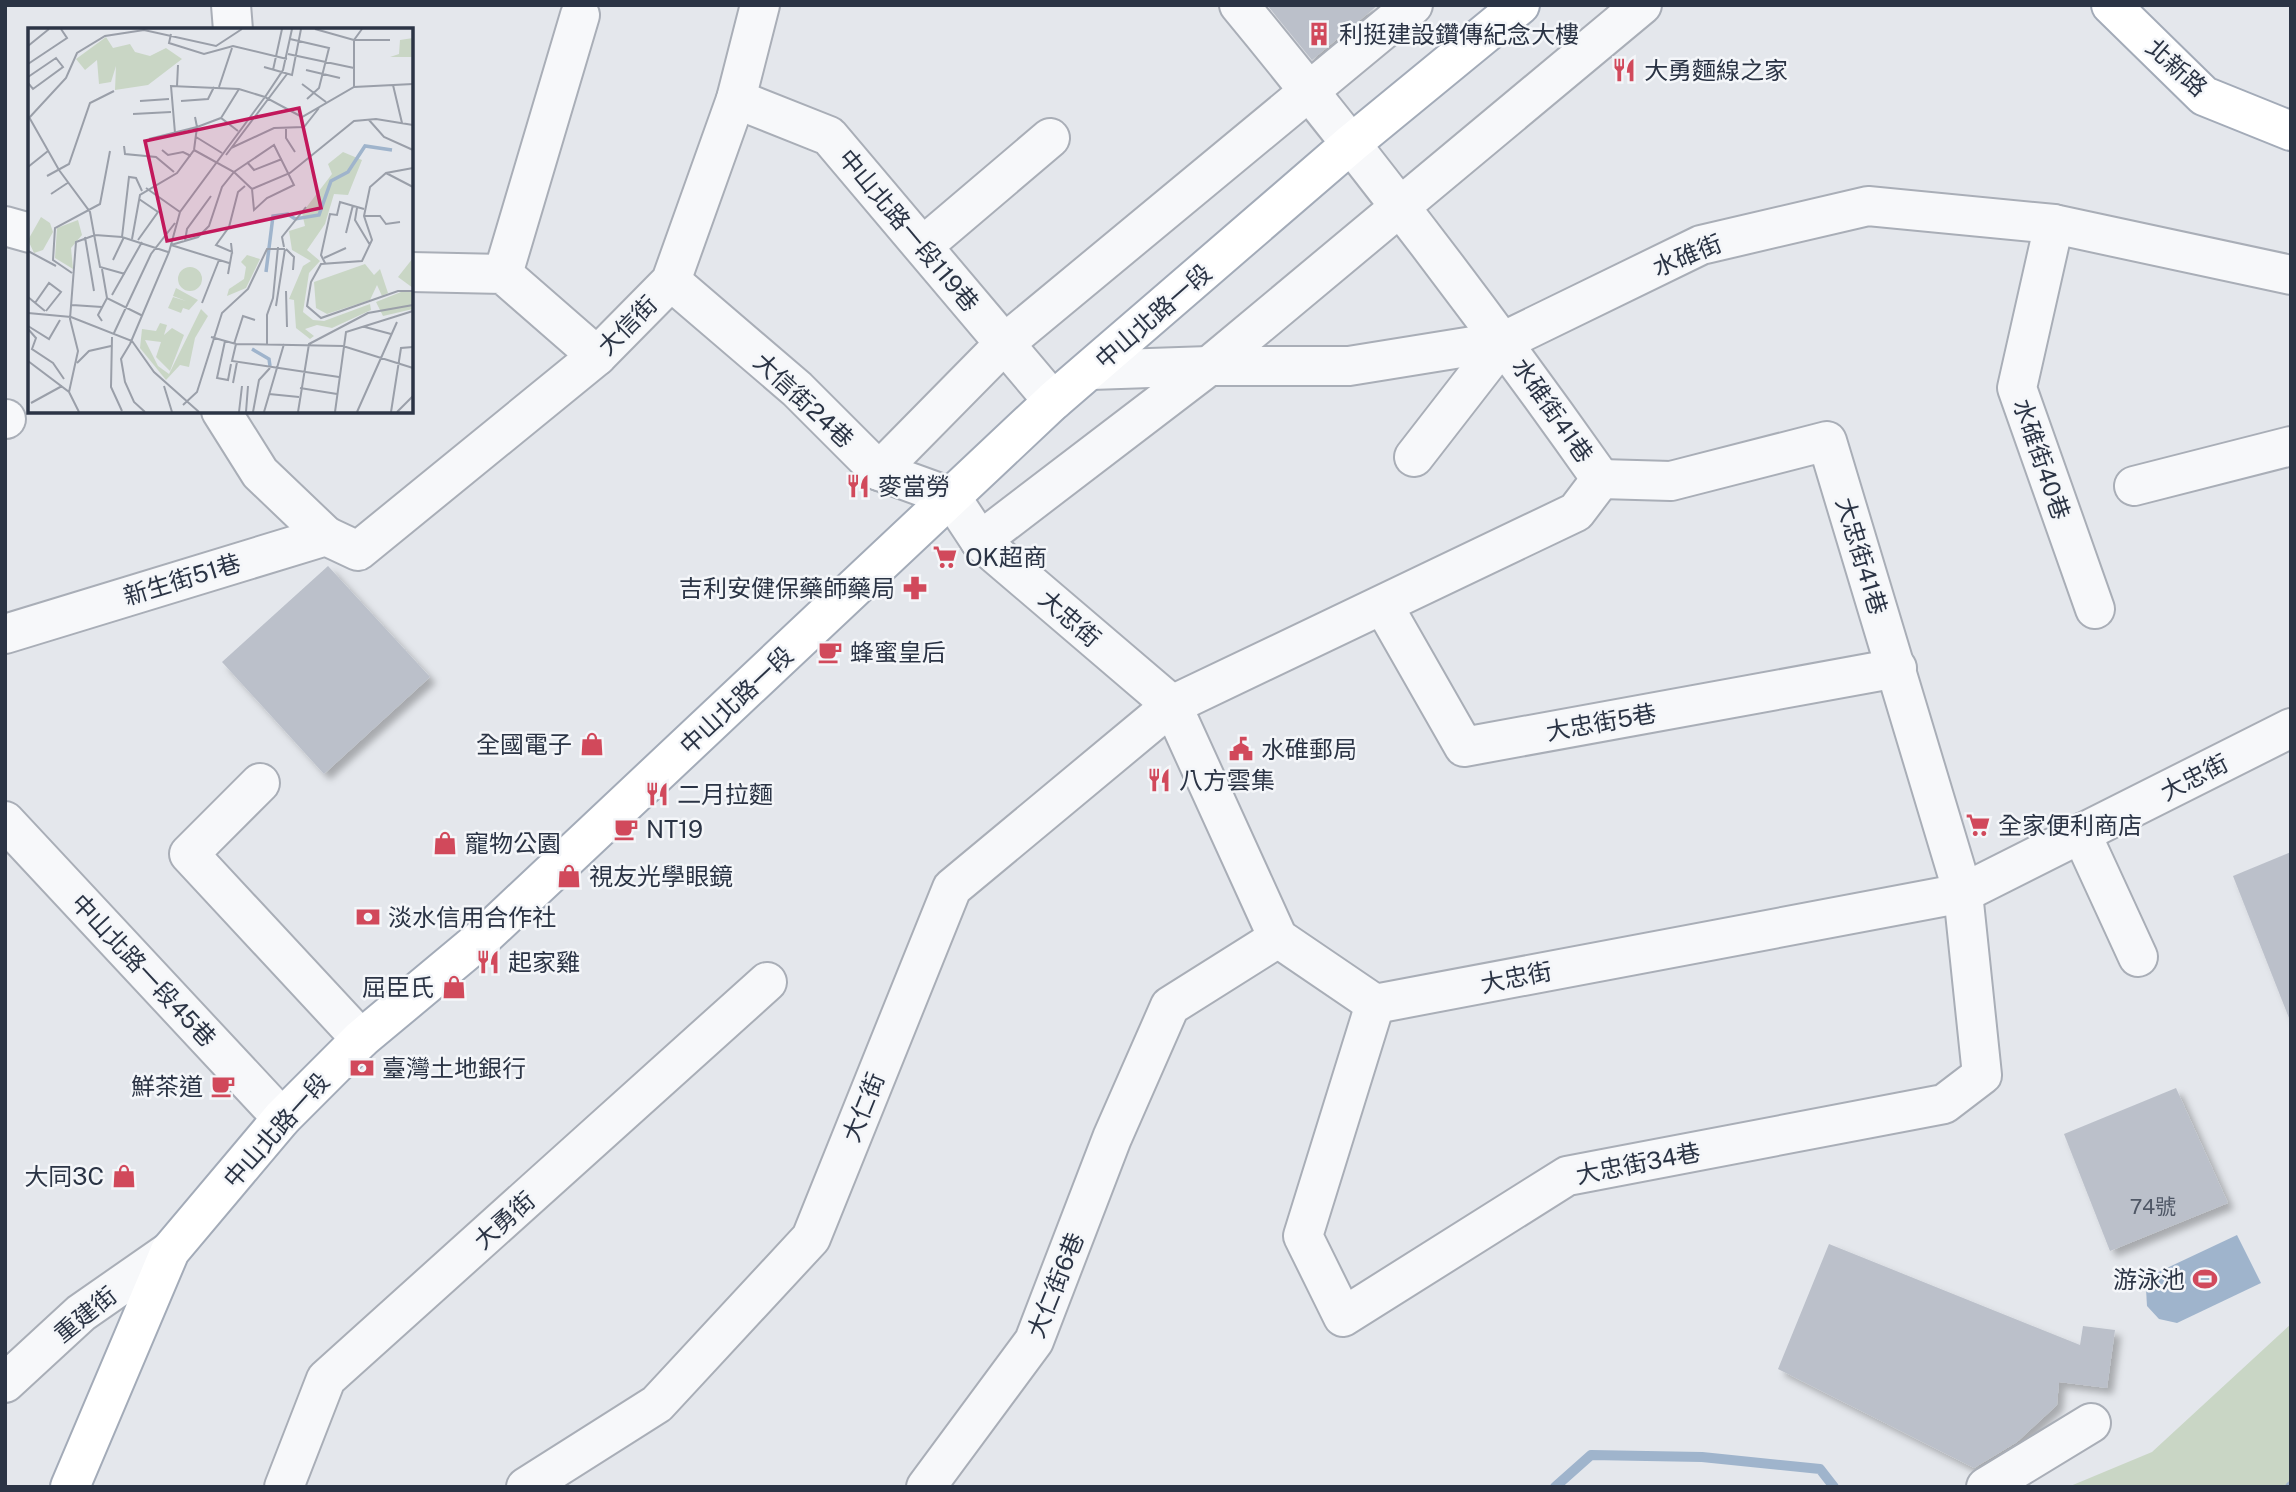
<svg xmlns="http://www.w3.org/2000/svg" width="2296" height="1492" font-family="'Public Sans','Noto Sans TC',sans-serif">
  <defs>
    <filter id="shadow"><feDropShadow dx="6" dy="6" stdDeviation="3.5" flood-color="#0004"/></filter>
  </defs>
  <rect width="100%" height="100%" fill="#e4e7ec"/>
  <path fill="#c9d6c5" d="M2291 1324V1487H2068L2152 1452Z"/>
  <path fill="#9fb4cc" d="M2237 1235 2261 1283 2177 1323 2159 1319 2147 1306 2146 1289 2152 1275Z"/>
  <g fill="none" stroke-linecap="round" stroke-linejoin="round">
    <g stroke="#9fb4cc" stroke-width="10">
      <path d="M1555 1487 1591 1455 1702 1457 1820 1469 1834 1487"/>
      <path d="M2290 1487 2291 1486"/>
    </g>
  </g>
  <g fill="#bbc0ca" filter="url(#shadow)">
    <path d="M1267 5H1378L1312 60Z"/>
    <path d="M328 566 430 677 324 774 222 662Z"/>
    <path d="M2291 852V1017L2289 1018 2233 876Z"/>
    <path d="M2176 1088 2228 1203 2110 1251 2064 1134Z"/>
    <path d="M1829 1244 2080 1345 2083 1326 2115 1330 2107 1388 2059 1382 2057 1405 2017 1442 1974 1468 1778 1369Z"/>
  </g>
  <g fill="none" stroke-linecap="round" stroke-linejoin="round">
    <g stroke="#a9aeb7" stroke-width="42">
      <g id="minor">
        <path d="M231 5 233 30"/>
        <path d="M1239 5C1366 159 1486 316 1601 479"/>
        <path d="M736 99 829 136 1053 401"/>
        <path d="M2054 224 2017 388 2095 609"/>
        <path d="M5 226 30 233"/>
        <path d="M923 246 1050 138"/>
        <path d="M411 272 503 274 597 356"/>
        <path d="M503 274 580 15"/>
        <path d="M671 281 797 389 879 471 951 497 980 541 1172 705 1278 938 1375 1004 1963 893 2291 728"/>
        <path d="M1091 370 1209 366H1349L1504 341 1701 245 1868 206 2054 224 2291 275"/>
        <path d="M221 411 260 473 326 536"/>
        <path d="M5 419H6"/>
        <path d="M1414 457 1504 341"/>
        <path d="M879 471 1005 343 1413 5"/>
        <path d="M2134 486 2291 446"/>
        <path d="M980 541 1209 366 1642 5"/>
        <path d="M1383 605 1464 747 1897 668"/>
        <path d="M5 634 326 536 358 551 597 356 671 281 736 99 760 5"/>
        <path d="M260 783 189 854 361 1039"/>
        <path d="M5 821 282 1118"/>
        <path d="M2081 833 2138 957"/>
        <path d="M1375 1004 1303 1236 1343 1317 1567 1176 1944 1104 1982 1075 1963 893 1827 441 1671 481 1601 479"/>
        <path d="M5 1383 81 1313 170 1251"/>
        <path d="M284 1487 326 1379 767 982"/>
        <path d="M526 1487 657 1404 811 1238 952 888 1172 705 1576 512 1601 479"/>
        <path d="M926 1487 1034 1341 1112 1138 1170 1006 1278 938"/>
        <path d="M1986 1487 2091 1423"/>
      </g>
    </g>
    <g stroke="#a3abb8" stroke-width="42">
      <g id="major">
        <path d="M2111 5 2204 96 2291 131"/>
        <path d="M70 1487 170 1251 282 1118 361 1039 482 938 1053 401 1352 143 1520 5"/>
      </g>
    </g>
    <use href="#minor" stroke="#f7f8fa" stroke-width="38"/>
    <use href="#major" stroke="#fff" stroke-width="38"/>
  </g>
  <defs>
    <g id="building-bare" transform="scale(1.89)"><path d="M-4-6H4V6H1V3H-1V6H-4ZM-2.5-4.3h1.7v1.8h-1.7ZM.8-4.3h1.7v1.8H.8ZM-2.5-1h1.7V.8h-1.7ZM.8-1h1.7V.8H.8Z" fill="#d1495b" stroke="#f4f6f9" stroke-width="2.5" paint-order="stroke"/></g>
    <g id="restaurant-bare" transform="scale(1.89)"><path d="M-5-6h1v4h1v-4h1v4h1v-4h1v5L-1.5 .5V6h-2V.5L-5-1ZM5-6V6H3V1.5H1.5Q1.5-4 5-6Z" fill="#d1495b" stroke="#f4f6f9" stroke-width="2.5" paint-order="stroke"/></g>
    <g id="supermarket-bare" transform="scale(1.89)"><path d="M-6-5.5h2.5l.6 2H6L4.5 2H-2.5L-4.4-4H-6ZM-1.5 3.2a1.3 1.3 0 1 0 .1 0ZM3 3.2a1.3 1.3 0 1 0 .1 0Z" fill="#d1495b" stroke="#f4f6f9" stroke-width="2.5" paint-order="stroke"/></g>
    <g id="pharmacy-bare" transform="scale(1.89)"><path d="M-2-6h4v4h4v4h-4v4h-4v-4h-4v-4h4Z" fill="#d1495b" stroke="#f4f6f9" stroke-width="2.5" paint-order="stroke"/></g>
    <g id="cafe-bare" transform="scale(1.89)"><path d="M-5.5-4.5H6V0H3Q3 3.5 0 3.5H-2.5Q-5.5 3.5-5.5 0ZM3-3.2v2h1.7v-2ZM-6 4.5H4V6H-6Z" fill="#d1495b" stroke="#f4f6f9" stroke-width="2.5" paint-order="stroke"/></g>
    <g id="shop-bare" transform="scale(1.89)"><path d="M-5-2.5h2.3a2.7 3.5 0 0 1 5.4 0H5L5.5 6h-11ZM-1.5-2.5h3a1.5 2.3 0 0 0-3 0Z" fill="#d1495b" stroke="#f4f6f9" stroke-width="2.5" paint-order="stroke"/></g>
    <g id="civic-bare" transform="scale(1.89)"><path d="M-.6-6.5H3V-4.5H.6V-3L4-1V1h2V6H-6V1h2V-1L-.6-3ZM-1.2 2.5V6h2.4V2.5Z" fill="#d1495b" stroke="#f4f6f9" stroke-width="2.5" paint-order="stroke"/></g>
    <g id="bank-bare" transform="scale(1.89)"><path d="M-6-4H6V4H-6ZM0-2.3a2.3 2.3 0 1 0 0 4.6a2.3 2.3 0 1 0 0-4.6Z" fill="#d1495b" stroke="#f4f6f9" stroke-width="2.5" paint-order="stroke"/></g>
    <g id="stadium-bare" transform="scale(1.89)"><path d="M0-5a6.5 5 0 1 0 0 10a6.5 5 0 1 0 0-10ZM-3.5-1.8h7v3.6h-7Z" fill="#d1495b" stroke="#f4f6f9" stroke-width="2.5" paint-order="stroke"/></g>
  </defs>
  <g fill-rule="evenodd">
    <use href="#building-bare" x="1319" y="34"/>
    <use href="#restaurant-bare" x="1624" y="70"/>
    <use href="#restaurant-bare" x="858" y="486"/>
    <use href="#supermarket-bare" x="945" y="557"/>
    <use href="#pharmacy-bare" x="915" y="588"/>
    <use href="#cafe-bare" x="830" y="652"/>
    <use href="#shop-bare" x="592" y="744"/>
    <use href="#civic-bare" x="1241" y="749"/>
    <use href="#restaurant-bare" x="1159" y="780"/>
    <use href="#restaurant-bare" x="657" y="794"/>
    <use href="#supermarket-bare" x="1978" y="825"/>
    <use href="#cafe-bare" x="626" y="829"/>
    <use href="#shop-bare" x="445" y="843"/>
    <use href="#shop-bare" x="569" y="876"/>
    <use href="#bank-bare" x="368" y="917"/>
    <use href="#restaurant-bare" x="488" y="962"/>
    <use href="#shop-bare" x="454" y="987"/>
    <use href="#bank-bare" x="362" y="1068"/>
    <use href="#cafe-bare" x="223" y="1086"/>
    <use href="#shop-bare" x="124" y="1176"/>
    <use href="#stadium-bare" x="2205" y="1279"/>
  </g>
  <g text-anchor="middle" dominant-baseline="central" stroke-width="5" stroke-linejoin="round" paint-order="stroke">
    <g font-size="21" fill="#4f5766">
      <text x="2153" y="1206">74號</text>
    </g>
    <g font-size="24" fill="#2b3445" stroke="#f4f6f9" text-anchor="start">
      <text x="1339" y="34">利挺建設鑽傳紀念大樓</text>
      <text x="1644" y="70">大勇麵線之家</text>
      <text x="878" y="486">麥當勞</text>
      <text x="965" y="557">OK超商</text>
      <text x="895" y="588" text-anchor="end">吉利安健保藥師藥局</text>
      <text x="850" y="652">蜂蜜皇后</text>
      <text x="572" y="744" text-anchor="end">全國電子</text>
      <text x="1261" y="749">水碓郵局</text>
      <text x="1179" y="780">八方雲集</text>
      <text x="677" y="794">二月拉麵</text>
      <text x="1998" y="825">全家便利商店</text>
      <text x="646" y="829">NT19</text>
      <text x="465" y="843">寵物公園</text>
      <text x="589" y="876">視友光學眼鏡</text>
      <text x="388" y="917">淡水信用合作社</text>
      <text x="508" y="962">起家雞</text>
      <text x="434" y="987" text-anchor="end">屈臣氏</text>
      <text x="382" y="1068">臺灣土地銀行</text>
      <text x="203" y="1086" text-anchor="end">鮮茶道</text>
      <text x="104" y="1176" text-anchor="end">大同3C</text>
      <text x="2185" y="1279" text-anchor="end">游泳池</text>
    </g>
    <g font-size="24" fill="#2b3445" stroke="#f4f6f9">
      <text transform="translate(2177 67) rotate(42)">北新路</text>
      <text transform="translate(909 230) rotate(50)">中山北路一段119巷</text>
      <text transform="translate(1687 255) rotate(-22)">水碓街</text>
      <text transform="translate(1153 316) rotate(-41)">中山北路一段</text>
      <text transform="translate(627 325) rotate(-45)">大信街</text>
      <text transform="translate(804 400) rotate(43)">大信街24巷</text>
      <text transform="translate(1553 410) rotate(55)">水碓街41巷</text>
      <text transform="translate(2042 459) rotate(71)">水碓街40巷</text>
      <text transform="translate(1862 556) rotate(73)">大忠街41巷</text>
      <text transform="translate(182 579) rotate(-17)">新生街51巷</text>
      <text transform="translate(1070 618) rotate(41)">大忠街</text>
      <text transform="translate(736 700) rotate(-43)">中山北路一段</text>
      <text transform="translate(1601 722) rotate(-10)">大忠街5巷</text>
      <text transform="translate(2194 777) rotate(-27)">大忠街</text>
      <text transform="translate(144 970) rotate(47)">中山北路一段45巷</text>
      <text transform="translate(1516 977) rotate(-11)">大忠街</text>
      <text transform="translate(863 1107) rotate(-68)">大仁街</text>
      <text transform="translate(276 1130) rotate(-48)">中山北路一段</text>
      <text transform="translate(1638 1163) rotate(-11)">大忠街34巷</text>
      <text transform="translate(504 1220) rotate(-42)">大勇街</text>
      <text transform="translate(1055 1285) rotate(-68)">大仁街6巷</text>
      <text transform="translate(85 1314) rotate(-39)">重建街</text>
    </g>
  </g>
  <g transform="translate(28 28)">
    <rect width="385" height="385" fill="#e4e7ec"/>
    <path d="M78 9 85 20 102 16 107 24 122 28 138 20 154 31 120 57 87 62 88 38 83 54 71 56 69 32 57 42 48 31ZM385 10V29H362L371 26 372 12ZM315 124 334 132 320 167 306 166 297 196 279 222 292 233 281 245 275 284 285 292 296 293 342 276 343 282 304 300 289 297 277 301 286 308 282 311 268 300 266 272 261 271 275 238 283 233 264 222 261 203 277 198 274 185 304 146 300 136ZM13 189 22 195 25 204 15 222 6 225 0 212ZM50 192 54 207 43 220 45 241 27 230 29 200ZM219 227 232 231 218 260 199 268 201 261 216 251 218 239 213 234ZM385 230V260L370 249ZM337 236 346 247 352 241 360 265 354 268 349 257 342 272 299 286 288 280 286 254ZM150 251a12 12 0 1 1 24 0a12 12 0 1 1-24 0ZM148 260 170 272 161 282 155 280 153 285 140 280 145 269 158 273 145 268ZM373 264H385V281L355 288 348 274ZM173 281 180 288 167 310 161 339 152 337 138 352 112 320 114 301 128 303 132 295 139 297 136 307 144 300 156 307 142 343 128 329 133 314 117 312 130 338 141 346Z" fill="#c9d6c5"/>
    <path fill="none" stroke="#9fb4cc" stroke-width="3.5" d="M238 244 245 188 260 186 267 191 291 187 303 153 320 144 337 118 364 122M224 321 241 331 242 338"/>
    <path fill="none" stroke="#9a9fa9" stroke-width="2" d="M287 1 326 12V59M334 1 326 12H362M143 6 141 15 176 26 205 18 259 31M262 11 301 20 291 60 279 71M0 18 21 1M260 26 326 40M0 36 39 10 33 1M236 39 264 47 273 1M245 42 254 1M278 42 312 50M0 49 28 30 35 39 5 61 0 55M274 56 298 74M365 57 374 95M149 58 150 37M191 59 204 20M112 73 141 71M153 73 180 71 186 59M105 86 143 84M1 89 31 142 62 184 72 239 97 246M1 90 38 50 49 25 77 8 116 2 188 18 214 1M193 90 211 61M341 92 356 109 385 122M258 99V110L267 124M147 105 143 58 211 61 237 69 255 42 264 1M168 109 194 125M121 111 169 99 167 89M96 118 97 126 128 129 146 144M203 120 246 100 276 99 291 80M134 122 140 127 155 124 163 128M166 122 206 144 224 161 262 145 326 93 348 91 385 97M198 127 259 46M219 134 226 142 254 131M0 139 20 123M385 140 358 145 342 159 336 188 344 212 334 233 293 236 283 254 279 278 293 290 370 263H385M358 145 385 159M19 148 41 136 62 75 86 63M118 160 152 184M23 166 41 154M329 180 327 192 342 217M336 188H352L358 196 372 194M318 205 325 177M57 209 66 263M94 209 101 149 108 150 114 163M104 211 112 167 149 145 166 122 169 99 193 90 210 103M110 212 130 184 111 171M157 213 159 201 183 168M203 215 204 224 188 217 201 199 210 164 217 158M143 217 170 209 181 198 194 159 206 144 246 117 266 157 239 170 226 182 224 161M143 217 201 235M256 219 254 209 278 179M258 221 266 229 265 242M0 223 28 238M296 230 318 220M85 232 96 209M297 235 293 227 302 186 309 187 312 174 336 181M74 241 79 270M44 245 25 232 27 200 72 176 82 123M200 246 204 224M258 263 259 299M84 267 114 214M0 269 17 283M7 275 21 255 33 264 18 283M174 275 191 232M44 277 74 279M248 278 257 221M0 285 43 289 104 313 126 344 171 384M74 293 70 287 79 270 115 288M0 298 21 311 32 292M337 299 363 306M0 301 8 310 4 321 25 335 36 351M86 305 123 226 147 195M84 309 83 359 94 383M183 309 208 316 315 318 385 340M197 313 189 350 200 352 203 336M102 316 93 331 97 354 106 374 117 384M102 316 141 224 152 184 237 69 274 89 326 59 385 56M206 316 215 288 227 292M208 316 204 333 311 349M239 316V287L245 270 250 219M0 333 41 364 51 384M49 335 61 323 83 318M205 355 209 334M136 358 144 384M272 360 309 366M41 364 50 323 42 291 48 214 67 207 94 209 140 224M241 366 271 369M3 375 34 358M155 377 169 364 194 285 220 261 239 221H257M211 384 214 358M218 384 220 358M225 384 231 352 242 340M236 384 256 316M270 384 281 316 340 285 385 277M307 384 318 304 385 283M329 384 369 294M363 384 373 320 385 319M369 384 385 368"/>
    <path fill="#c2185b" fill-opacity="0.15" stroke="#c2185b" stroke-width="3.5" d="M271 80 293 180 139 213 117 113Z"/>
    <rect width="385" height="385" fill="none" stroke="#2b3445" stroke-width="3.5"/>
  </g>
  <rect width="2296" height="1492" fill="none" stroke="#2b3445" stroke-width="14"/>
</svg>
